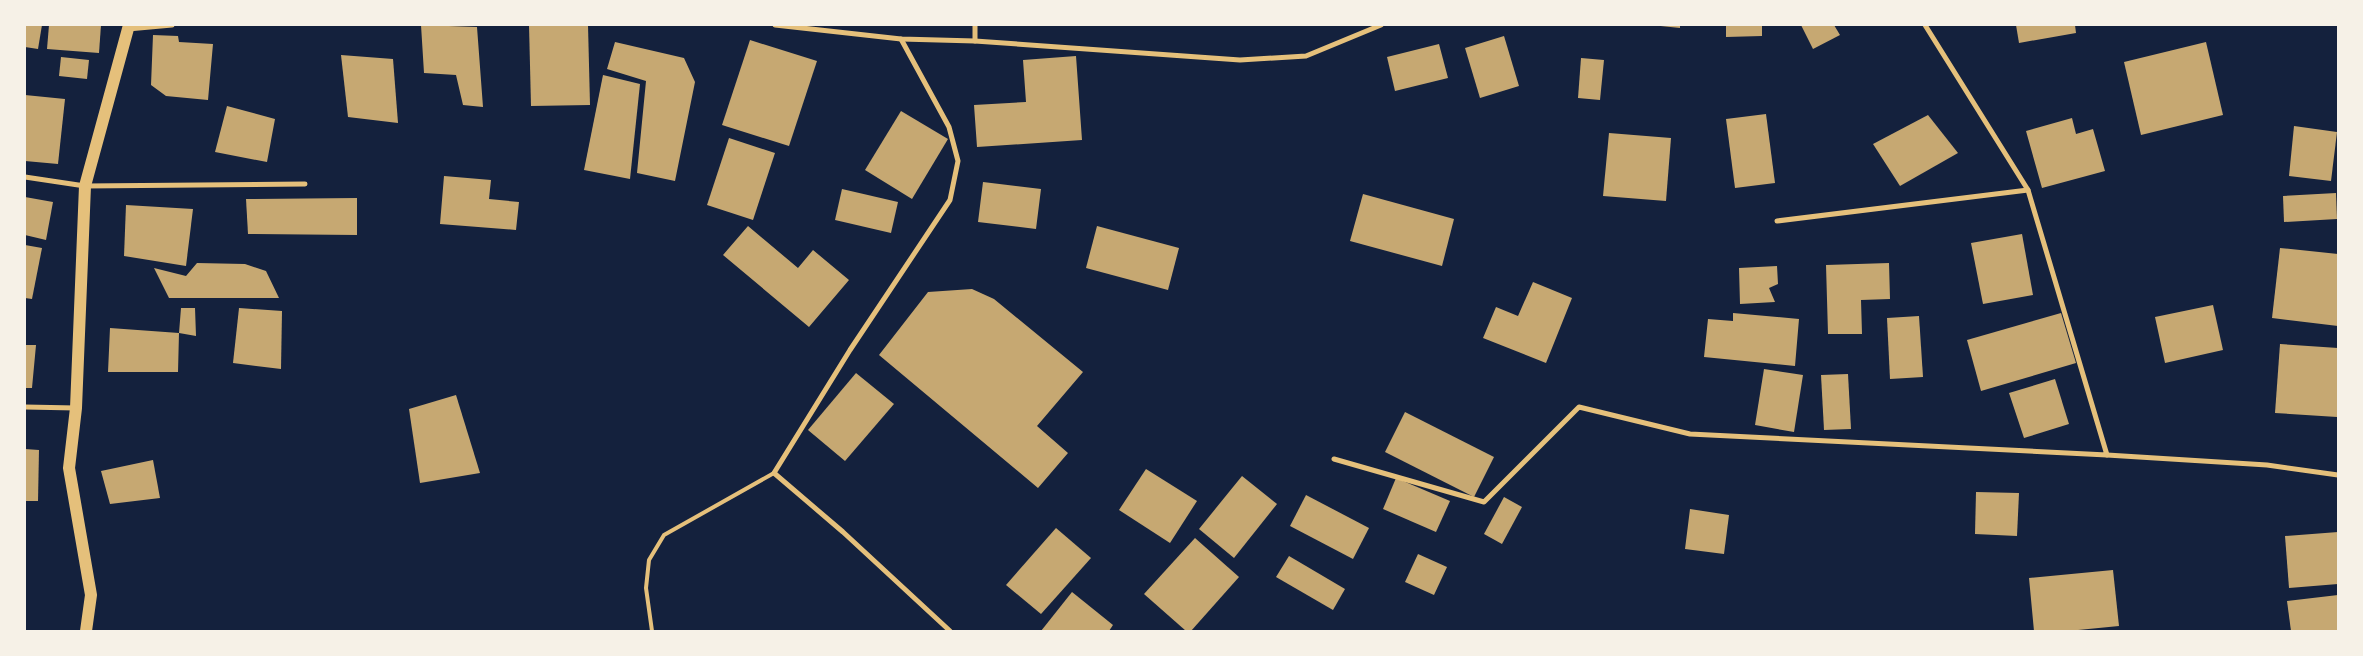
<svg xmlns="http://www.w3.org/2000/svg" width="2363" height="656" font-family="'Archivo Narrow',sans-serif">
  <rect width="100%" height="100%" fill="#14213d"/>
  <g fill="#c6a872">
    <path d="M25 25H42L38 49 25 47Z"/>
    <path d="M49 25H101L99 53 47 49Z"/>
    <path d="M421 25 477 27 483 107 463 105 456 75 424 73Z"/>
    <path d="M529 25H588L590 105 531 106Z"/>
    <path d="M1651 25H1680V28Z"/>
    <path d="M1726 25H1762V36L1726 37Z"/>
    <path d="M1801 25H1834L1840 35 1813 49Z"/>
    <path d="M2016 25H2075L2076 33 2019 43Z"/>
    <path d="M153 35 178 36 179 42 213 44 208 100 166 96 151 85Z"/>
    <path d="M1504 36 1519 86 1480 98 1465 48Z"/>
    <path d="M750 40 817 61 789 146 722 125Z"/>
    <path d="M615 42 684 58 695 82 675 181 637 173 646 81 607 69Z"/>
    <path d="M2206 42 2223 115 2141 135 2124 62Z"/>
    <path d="M1439 44 1448 78 1395 91 1387 57Z"/>
    <path d="M341 55 393 59 398 123 348 117Z"/>
    <path d="M1076 56 1082 140 977 147 974 105 1026 102 1023 60Z"/>
    <path d="M61 57 89 60 87 79 59 76Z"/>
    <path d="M1581 58 1604 60 1600 100 1578 98Z"/>
    <path d="M603 75 640 84 630 179 584 170Z"/>
    <path d="M25 95 65 99 58 164 25 161Z"/>
    <path d="M227 106 275 119 267 162 215 152Z"/>
    <path d="M901 111 948 139 912 199 865 170Z"/>
    <path d="M1766 114 1775 183 1735 188 1726 119Z"/>
    <path d="M1928 115 1958 153 1900 186 1873 144Z"/>
    <path d="M2072 118 2076 134 2093 129 2105 171 2042 188 2026 131Z"/>
    <path d="M2294 126 2337 132 2331 181 2289 176Z"/>
    <path d="M1609 133 1671 138 1666 201 1603 196Z"/>
    <path d="M729 138 775 153 753 220 707 205Z"/>
    <path d="M444 176 491 180 489 199 519 202 516 230 440 224Z"/>
    <path d="M983 182 1041 189 1036 229 978 222Z"/>
    <path d="M842 189 898 202 891 233 835 220Z"/>
    <path d="M2336 193 2337 219 2284 222 2283 196Z"/>
    <path d="M1363 194 1454 219 1442 266 1350 241Z"/>
    <path d="M25 197 53 202 46 240 25 235Z"/>
    <path d="M357 198V235L248 234 246 199Z"/>
    <path d="M126 205 193 209 186 266 124 256Z"/>
    <path d="M748 226 798 268 813 250 849 280 809 327 723 255Z"/>
    <path d="M1097 226 1179 248 1168 290 1086 268Z"/>
    <path d="M2022 234 2033 295 1983 304 1971 243Z"/>
    <path d="M25 245 42 248 32 299 25 298Z"/>
    <path d="M2280 248 2338 254V326L2272 318Z"/>
    <path d="M197 263 245 264 266 271 279 298H169L154 268 186 276Z"/>
    <path d="M1889 263 1890 299 1861 300 1862 334H1828L1826 265Z"/>
    <path d="M1777 266 1778 284 1769 288 1775 302 1740 304 1739 268Z"/>
    <path d="M1533 282 1572 298 1546 363 1483 338 1496 307 1518 316Z"/>
    <path d="M972 289 994 299 1083 372 1037 426 1068 453 1038 488 879 355 928 292Z"/>
    <path d="M2213 305 2223 350 2165 363 2155 317Z"/>
    <path d="M181 308H195L196 336 179 333 178 372H108L110 328 179 333Z"/>
    <path d="M239 308 282 311 281 369 233 363Z"/>
    <path d="M1733 313 1799 319 1795 366 1704 357 1708 319 1733 321Z"/>
    <path d="M2061 313 2076 363 1981 391 1967 340Z"/>
    <path d="M1919 316 1923 377 1890 379 1887 318Z"/>
    <path d="M2280 344 2338 348 2337 417 2275 413Z"/>
    <path d="M25 345H36L32 388H25Z"/>
    <path d="M1764 369 1803 375 1794 432 1755 425Z"/>
    <path d="M856 373 894 404 845 461 808 430Z"/>
    <path d="M1848 374 1851 429 1824 430 1821 375Z"/>
    <path d="M2055 379 2069 424 2024 438 2009 393Z"/>
    <path d="M456 395 480 473 420 483 409 409Z"/>
    <path d="M1405 412 1494 457 1474 497 1385 452Z"/>
    <path d="M25 449 39 450 38 501H25Z"/>
    <path d="M153 460 160 498 110 504 101 471Z"/>
    <path d="M1146 469 1197 501 1170 543 1119 510Z"/>
    <path d="M1242 476 1277 504 1234 558 1199 529Z"/>
    <path d="M1396 478 1450 501 1436 532 1383 509Z"/>
    <path d="M1976 492 2019 493 2017 536 1975 534Z"/>
    <path d="M1306 495 1369 528 1353 559 1290 526Z"/>
    <path d="M1504 497 1522 507 1502 544 1484 534Z"/>
    <path d="M1690 509 1729 515 1724 554 1685 549Z"/>
    <path d="M1056 528 1091 558 1041 614 1006 585Z"/>
    <path d="M2338 532V584L2289 588 2285 536Z"/>
    <path d="M1195 538 1239 577 1191 631H1186L1144 594Z"/>
    <path d="M1418 554 1447 567 1434 595 1405 582Z"/>
    <path d="M1289 556 1345 589 1333 610 1276 577Z"/>
    <path d="M2113 570 2119 626 2068 631H2034L2029 578Z"/>
    <path d="M1072 592 1113 625 1109 631H1041Z"/>
    <path d="M2338 595V631H2291L2287 601Z"/>
  </g>
  <g fill="none" stroke-linecap="round" stroke-linejoin="round">
    <path stroke="#e5c07b" stroke-width="4" d="M652 631 646 588 649 560 664 535 774 473"/>
    <g stroke="#e5c07b" stroke-width="5">
      <path d="M775 25 901 39 975 41 1240 60 1306 56 1381 25"/>
      <path d="M975 25V41"/>
      <path d="M128 29 172 25"/>
      <path d="M901 39 949 127 958 161 950 200 850 350 774 473 843 532 950 631"/>
      <path d="M25 177 85 186 305 184"/>
      <path d="M1777 221 2028 190"/>
      <path d="M25 407 76 408"/>
      <path d="M2107 455 2267 465 2338 475"/>
      <path d="M1334 459 1484 502 1579 407 1690 434 2107 455 2028 190 1925 25"/>
    </g>
    <path stroke="#e5c07b" stroke-width="12" d="M86 631 91 595 69 468 76 408 85 186 129 25"/>
  </g>
  <rect width="2363" height="656" fill="none" stroke="#f6f1e7" stroke-width="52"/>
</svg>
